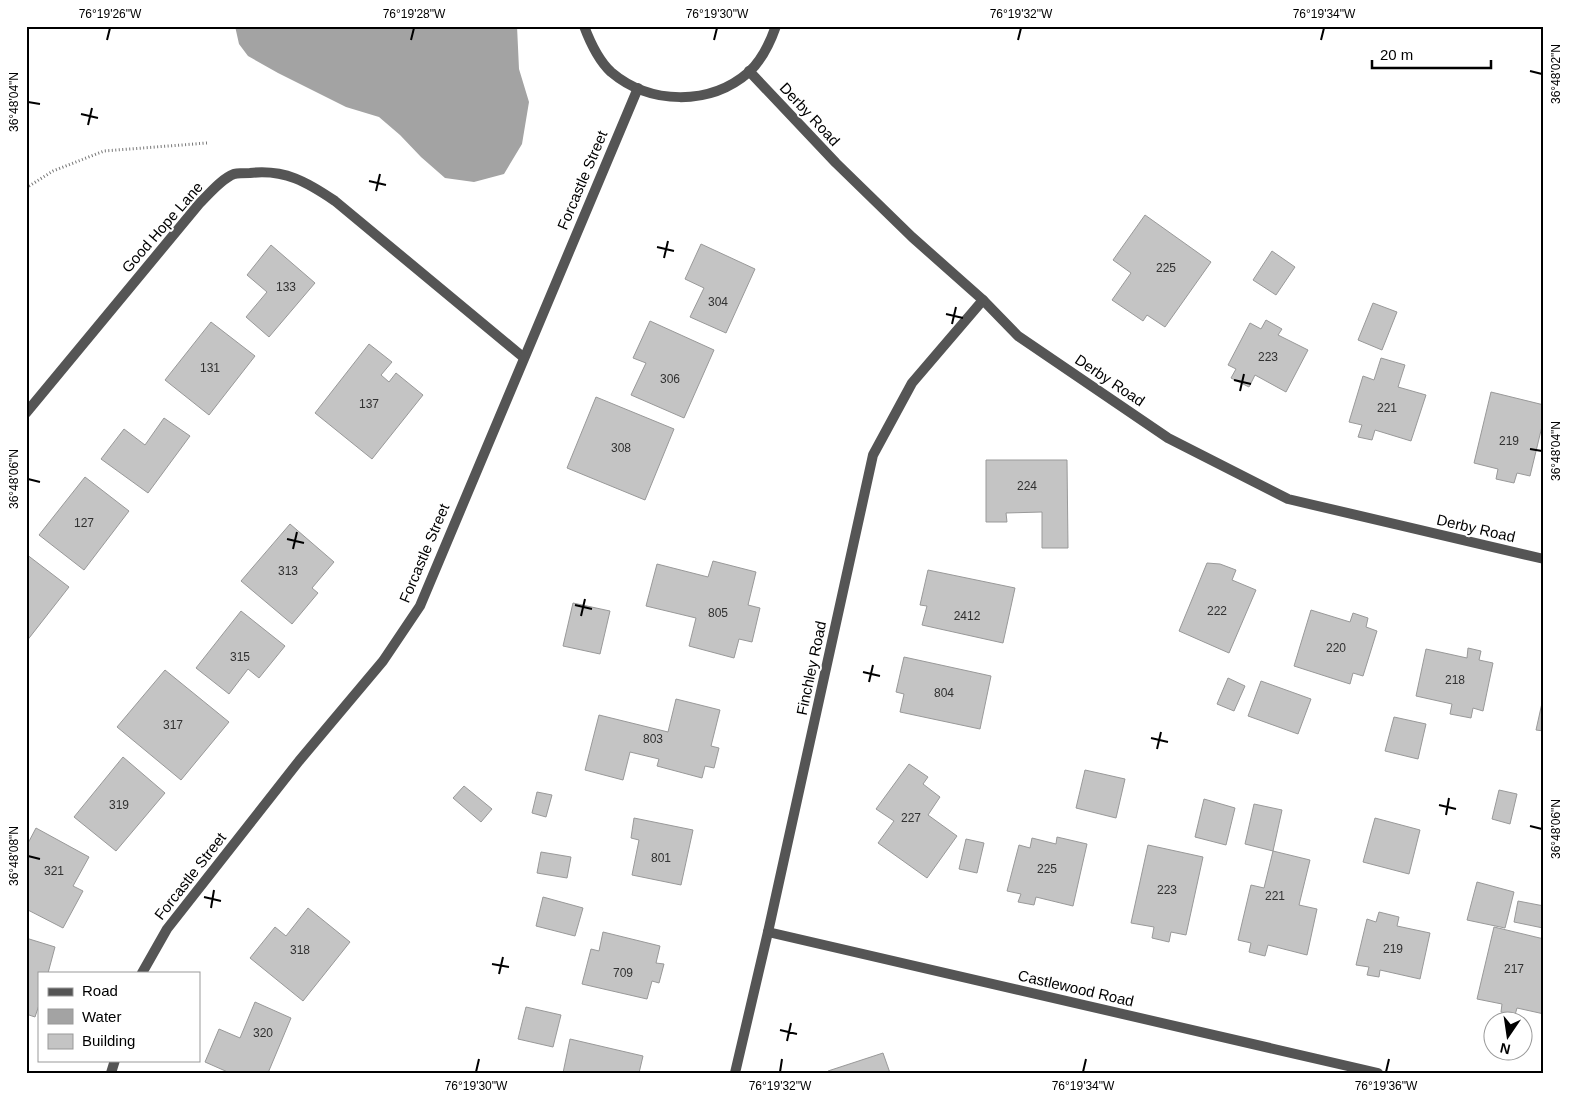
<svg xmlns="http://www.w3.org/2000/svg" width="1570" height="1099" font-family="Arial,sans-serif">
  <rect width="100%" height="100%" fill="#fff"/>
  <path fill="#a3a3a3" d="M235 26H517L519 69 529 102 522 144 504 174 474 182 445 178 421 157 400 135 379 117 346 107 278 73 248 56 239 44Z"/>
  <g fill="#c4c4c4" stroke="#999">
    <path d="M1145 215 1211 262 1165 327 1147 315 1143 321 1112 300 1131 273 1113 260Z"/>
    <path d="M701 244 755 269 726 333 690 317 704 288 685 279Z"/>
    <path d="M271 245 315 283 269 337 246 317 267 292 247 275Z"/>
    <path d="M1272 251 1295 267 1276 295 1253 280Z"/>
    <path d="M1373 303 1397 312 1382 350 1358 340Z"/>
    <path d="M1266 320 1282 329 1278 335 1308 350 1286 392 1255 375 1249 387 1231 378 1236 369 1228 365 1250 323 1261 329Z"/>
    <path d="M650 321 714 350 684 418 631 395 646 363 633 358Z"/>
    <path d="M211 322 255 356 209 415 165 380Z"/>
    <path d="M369 344 392 362 381 375 389 382 396 373 423 395 372 459 315 413Z"/>
    <path d="M1381 358 1405 365 1398 387 1426 395 1411 441 1375 430 1372 440 1358 437 1362 425 1349 422 1363 376 1374 380Z"/>
    <path d="M1491 392 1544 405V418L1530 476 1517 473 1514 483 1496 479 1498 469 1474 463Z"/>
    <path d="M596 397 674 429 645 500 567 468Z"/>
    <path d="M164 418 190 436 148 493 101 459 124 429 145 445Z"/>
    <path d="M986 460H1067L1068 548H1042V512L1006 513 1007 522H986Z"/>
    <path d="M85 477 129 511 84 570 39 535Z"/>
    <path d="M290 524 334 562 312 588 318 593 292 624 241 581Z"/>
    <path d="M26 554 69 587 26 642Z"/>
    <path d="M713 561 756 572 748 605 760 608 752 642 739 639 734 658 689 646 696 618 646 606 657 564 708 577Z"/>
    <path d="M1207 563 1220 564 1236 570 1232 580 1256 590 1229 653 1179 631Z"/>
    <path d="M928 570 1015 588 1003 643 922 625 927 606 920 605Z"/>
    <path d="M573 603 610 611 600 654 563 646Z"/>
    <path d="M1311 610 1350 622 1353 613 1368 618 1366 627 1377 631 1363 676 1353 673 1350 684 1294 666Z"/>
    <path d="M241 611 285 646 259 678 248 669 229 694 196 668Z"/>
    <path d="M1468 648 1481 651 1479 660 1493 663 1483 711 1473 708 1471 718 1450 714 1452 704 1416 696 1426 649 1467 658Z"/>
    <path d="M904 657 991 676 980 729 900 712 904 694 896 692Z"/>
    <path d="M165 670 229 722 181 780 117 727Z"/>
    <path d="M1228 678 1245 686 1234 711 1217 704Z"/>
    <path d="M1261 681 1311 699 1298 734 1248 716Z"/>
    <path d="M1544 694V731L1536 730Z"/>
    <path d="M676 699 720 710 711 746 719 748 714 768 705 766 702 778 657 766 659 759 630 752 623 780 585 770 599 715 668 732Z"/>
    <path d="M1394 717 1426 724 1418 759 1385 751Z"/>
    <path d="M123 757 165 793 116 851 74 817Z"/>
    <path d="M909 764 928 777 923 784 940 797 928 815 957 836 927 878 878 843 894 821 876 809Z"/>
    <path d="M1085 770 1125 779 1116 818 1076 808Z"/>
    <path d="M464 786 492 809 481 822 453 798Z"/>
    <path d="M1499 790 1517 794 1510 824 1492 819Z"/>
    <path d="M537 792 552 795 546 817 532 813Z"/>
    <path d="M1204 799 1235 808 1226 845 1195 837Z"/>
    <path d="M1254 804 1282 810 1273 851 1245 844Z"/>
    <path d="M634 818 693 830 681 885 632 875 639 840 631 838Z"/>
    <path d="M1375 818 1420 830 1409 874 1363 862Z"/>
    <path d="M36 828 89 857 73 886 83 891 63 928 26 909V847Z"/>
    <path d="M1057 837 1087 844 1073 906 1036 897 1034 905 1018 902 1021 894 1007 891 1019 845 1030 848 1032 838 1056 844Z"/>
    <path d="M966 839 984 843 977 873 959 869Z"/>
    <path d="M1148 845 1203 857 1186 935 1171 932 1169 942 1152 938 1154 927 1131 923Z"/>
    <path d="M1273 851 1310 860 1299 905 1317 909 1307 955 1268 945 1265 956 1249 952 1251 943 1238 940 1251 885 1264 888Z"/>
    <path d="M541 852 571 857 567 878 537 873Z"/>
    <path d="M1477 882 1514 892 1505 928 1467 920Z"/>
    <path d="M543 897 583 908 575 936 536 926Z"/>
    <path d="M1518 901 1544 906V931H1542L1543 928 1514 922Z"/>
    <path d="M308 908 350 942 303 1001 250 958 275 927 286 936Z"/>
    <path d="M1379 912 1399 917 1397 926 1430 933 1420 979 1380 970 1379 977 1367 975 1369 967 1356 965 1367 919 1376 922Z"/>
    <path d="M1494 927 1544 939V1014L1517 1008 1515 1015 1501 1012 1502 1004 1477 999Z"/>
    <path d="M603 932 660 946 656 963 664 964 659 983 652 981 647 999 582 984 591 949 599 951Z"/>
    <path d="M26 938 55 947 48 973H39V1005L35 1017 26 1014Z"/>
    <path d="M255 1002 291 1018 268 1073H230L205 1062 219 1029 240 1038Z"/>
    <path d="M526 1007 561 1015 553 1047 518 1039Z"/>
    <path d="M570 1039 643 1056 639 1073H563Z"/>
    <path d="M883 1053 890 1073H829L828 1071Z"/>
  </g>
  <g fill="none" stroke-linecap="round" stroke-linejoin="round">
    <path stroke="#777" stroke-width="3" stroke-dasharray="1 2.5" stroke-linecap="butt" d="M26 188 53 171 104 151 207 143"/>
    <g stroke="#555" stroke-width="10">
      <path d="M584 26C590 42 598 60 611 72 650 105 710 106 749 72 762 60 770 43 776 26"/>
      <path d="M749 71 836 163 912 237 983 300 1018 336 1168 438 1288 499 1544 559"/>
      <path d="M26 413 199 204C209 194 221 179 234 174 239 173 245 173 250 173 285 169 307 182 335 201L523 357"/>
      <path d="M768 932 1378 1073"/>
      <path d="M142 973 167 929 299 761 383 661 420 606 638 88"/>
      <path d="M111 1073 115 1060"/>
      <path d="M735 1073 768 932 873 455 912 383 983 300"/>
    </g>
  </g>
  <path fill="none" stroke="#000" stroke-width="2" d="M107 40 110 28M411 40 414 28M714 40 717 28M1018 40 1021 28M1321 40 1324 28M1530 71 1542 74M28 102 40 104M81 114 98 118M88 125 92 108M369 181 386 185M376 191 380 174M657 247 674 251M664 258 668 241M946 314 963 318M952 324 956 307M1234 380 1251 384M1240 391 1244 374M1530 449 1542 451M28 479 40 482M287 539 304 543M293 549 297 532M575 605 592 609M581 616 585 599M863 672 880 676M869 682 873 665M1151 738 1168 742M1157 749 1161 732M1439 805 1456 809M1446 815 1449 798M1530 826 1542 829M28 856 40 859M204 897 221 901M211 908 214 890M492 964 509 967M499 974 503 957M780 1030 797 1034M787 1041 791 1023M476 1072 479 1059M780 1072 782 1059M1083 1072 1086 1059M1386 1072 1389 1059"/>
  <g text-anchor="middle" dominant-baseline="central" stroke-width="4" stroke-linejoin="round" paint-order="stroke">
    <g font-size="12" fill="#313131">
      <text x="1166" y="268">225</text>
      <text x="286" y="287">133</text>
      <text x="718" y="302">304</text>
      <text x="1268" y="357">223</text>
      <text x="210" y="368">131</text>
      <text x="670" y="379">306</text>
      <text x="369" y="404">137</text>
      <text x="1387" y="408">221</text>
      <text x="1509" y="441">219</text>
      <text x="621" y="448">308</text>
      <text x="1027" y="486">224</text>
      <text x="84" y="523">127</text>
      <text x="288" y="571">313</text>
      <text x="1217" y="611">222</text>
      <text x="718" y="613">805</text>
      <text x="967" y="616">2412</text>
      <text x="1336" y="648">220</text>
      <text x="240" y="657">315</text>
      <text x="1455" y="680">218</text>
      <text x="944" y="693">804</text>
      <text x="173" y="725">317</text>
      <text x="653" y="739">803</text>
      <text x="119" y="805">319</text>
      <text x="911" y="818">227</text>
      <text x="661" y="858">801</text>
      <text x="1047" y="869">225</text>
      <text x="54" y="871">321</text>
      <text x="1167" y="890">223</text>
      <text x="1275" y="896">221</text>
      <text x="1393" y="949">219</text>
      <text x="300" y="950">318</text>
      <text x="1514" y="969">217</text>
      <text x="623" y="973">709</text>
      <text x="263" y="1033">320</text>
    </g>
    <g font-size="15" fill="#000" stroke="#fff">
      <text transform="translate(810 114) rotate(47)">Derby Road</text>
      <text transform="translate(582 180) rotate(-67)">Forcastle Street</text>
      <text transform="translate(162 227) rotate(-49)">Good Hope Lane</text>
      <text transform="translate(1110 380) rotate(34)">Derby Road</text>
      <text transform="translate(1476 528) rotate(13)">Derby Road</text>
      <text transform="translate(424 553) rotate(-67)">Forcastle Street</text>
      <text transform="translate(811 668) rotate(-78)">Finchley Road</text>
      <text transform="translate(190 876) rotate(-52)">Forcastle Street</text>
      <text transform="translate(1076 988) rotate(13)">Castlewood Road</text>
    </g>
  </g>
  <rect width="1570" height="1099" fill="none" stroke="#ffffff" stroke-width="55"/>
  <rect x="38" y="972" width="162" height="90" fill="#ffffff" stroke="#999999"/>
  <rect x="48" y="988" width="25" height="8" fill="#555555" stroke="#999999"/>
  <text x="82" y="996" font-size="15" fill="#000000">Road</text>
  <rect x="48" y="1009" width="25" height="15" fill="#a3a3a3" stroke="#999999"/>
  <text x="82" y="1022" font-size="15" fill="#000000">Water</text>
  <rect x="48" y="1034" width="25" height="15" fill="#c4c4c4" stroke="#999999"/>
  <text x="82" y="1046" font-size="15" fill="#000000">Building</text>
  <g transform="translate(1508 1036) rotate(193)"><circle r="24" fill="#ffffff" stroke="#999999"/>
  <path d="M0-4L9 19L0 12L-9 19Z" fill="#000000"/>
  <text y="-8" font-size="14" font-weight="bold" text-anchor="middle" fill="#000000">N</text>
  </g>
  <path d="M1372 60v8h119v-8" fill="none" stroke="#000000" stroke-width="2.5"/>
  <text x="1380" y="60" font-size="15" fill="#000000" stroke="#ffffff" stroke-width="4" paint-order="stroke">20 m</text>
  <rect x="28" y="28" width="1514" height="1044" fill="none" stroke="#000" stroke-width="2"/>
  <g font-size="12" text-anchor="middle" fill="#000">
    <text x="110" y="18">76°19'26"W</text>
    <text x="414" y="18">76°19'28"W</text>
    <text x="717" y="18">76°19'30"W</text>
    <text x="1021" y="18">76°19'32"W</text>
    <text x="1324" y="18">76°19'34"W</text>
    <text transform="translate(1556 74) rotate(-90)" y="4">36°48'02"N</text>
    <text transform="translate(14 102) rotate(-90)" y="4">36°48'04"N</text>
    <text transform="translate(1556 451) rotate(-90)" y="4">36°48'04"N</text>
    <text transform="translate(14 479) rotate(-90)" y="4">36°48'06"N</text>
    <text transform="translate(1556 829) rotate(-90)" y="4">36°48'06"N</text>
    <text transform="translate(14 856) rotate(-90)" y="4">36°48'08"N</text>
    <text x="476" y="1090">76°19'30"W</text>
    <text x="780" y="1090">76°19'32"W</text>
    <text x="1083" y="1090">76°19'34"W</text>
    <text x="1386" y="1090">76°19'36"W</text>
  </g>
</svg>
